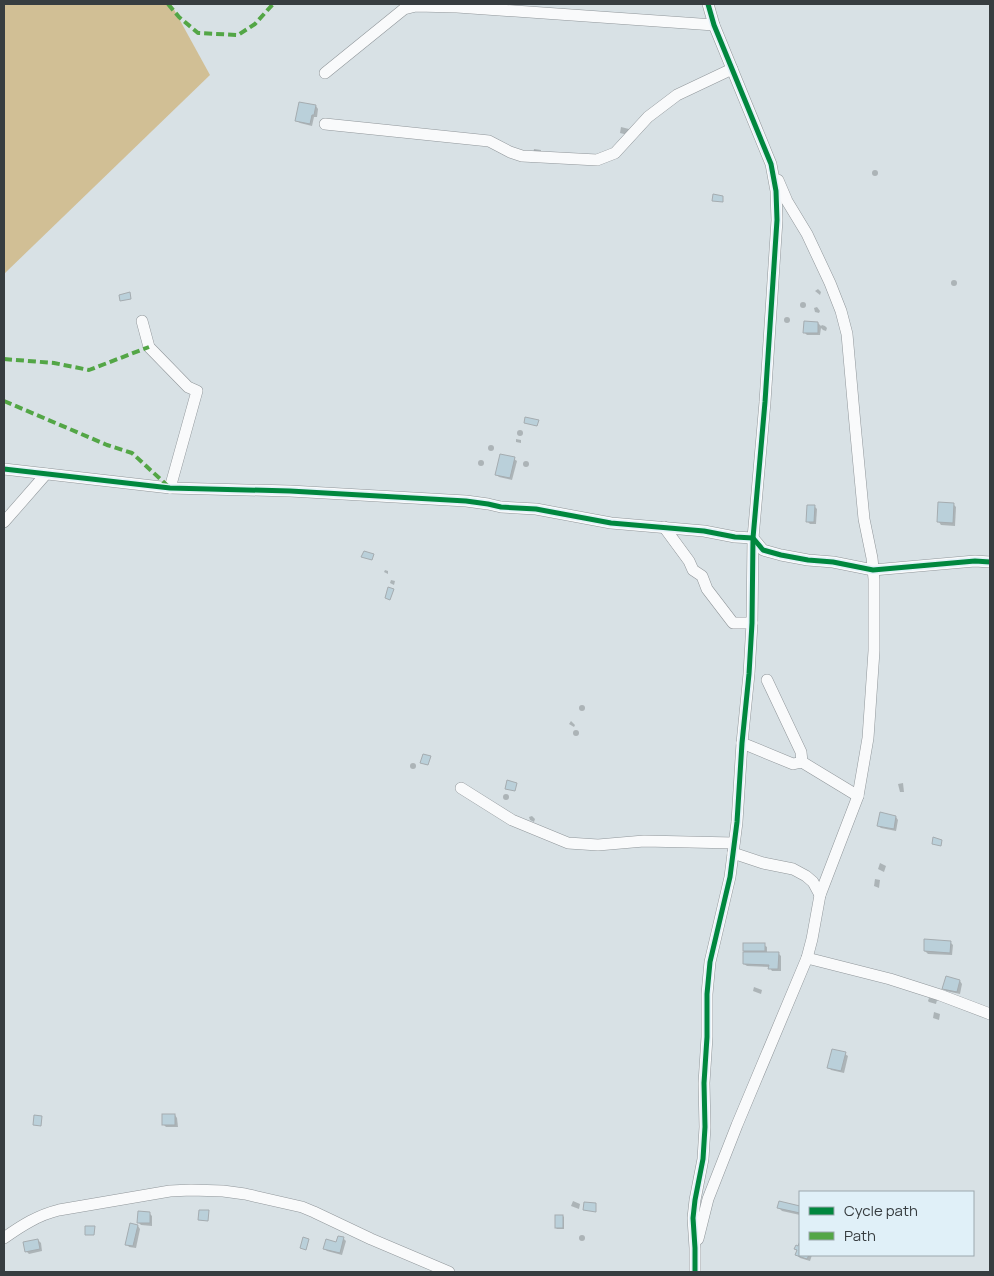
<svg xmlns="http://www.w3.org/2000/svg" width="994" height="1276" font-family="Manrope,sans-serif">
  <rect width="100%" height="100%" fill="#d8e1e5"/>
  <path fill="#d1bf95" d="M4 4H171L210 75 4 274Z"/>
  <g fill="#0003">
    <path d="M316 106 318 109 317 117H314L312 126 300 123 297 121Z"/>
    <path d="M621 127 629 129 628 135 620 133Z"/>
    <path d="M534 149 541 150V155L533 154Z"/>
    <circle cx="875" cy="173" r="3"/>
    <circle cx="954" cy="283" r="3"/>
    <path d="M818 289 821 292 820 295 815 291Z"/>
    <circle cx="803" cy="305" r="3"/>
    <path d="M817 307 820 311 819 313 815 312 814 308Z"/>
    <circle cx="787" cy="320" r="3"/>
    <path d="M818 323 821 326 822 325 825 326 827 328 826 331 823 330 821 328 820 335H807L804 332Z"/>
    <circle cx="520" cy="433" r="3"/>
    <path d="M516 439 521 440V443L516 442Z"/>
    <circle cx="491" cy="448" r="3"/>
    <path d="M514 459 517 461 512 480 499 477 496 474Z"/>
    <circle cx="481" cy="463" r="3"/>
    <circle cx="526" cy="464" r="3"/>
    <path d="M953 504 956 507 955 526 941 525 939 522Z"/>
    <path d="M814 506 817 509 816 524H810L807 521Z"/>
    <path d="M385 570 388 571V574L384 572Z"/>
    <path d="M391 580 395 581 394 585 390 583Z"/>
    <circle cx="582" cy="708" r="3"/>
    <path d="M571 721 575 725 574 727 569 724Z"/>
    <circle cx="576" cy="733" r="3"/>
    <circle cx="413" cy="766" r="3"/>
    <path d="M903 783 904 792H900L898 784Z"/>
    <circle cx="506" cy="797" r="3"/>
    <path d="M532 816 535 819 534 822 530 820 529 817Z"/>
    <path d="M896 817 898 820 896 831 881 828 878 826Z"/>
    <path d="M880 863 886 866 884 872 878 869Z"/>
    <path d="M875 879 880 880 879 888 874 886Z"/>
    <path d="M950 942 953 945 952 955 928 954 925 951Z"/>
    <path d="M744 944 764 945 767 947V953H778L781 956V971H772L770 968V967L747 966 744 964Z"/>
    <path d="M960 981 962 984 960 994 946 991 944 988Z"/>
    <path d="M754 987 762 990 761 994 753 991Z"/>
    <path d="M929 998 936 999 937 1000 936 1004 929 1002 928 1001Z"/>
    <path d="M934 1012 940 1014 939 1020 933 1018Z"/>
    <path d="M845 1054 848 1056 844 1073 831 1070 829 1067Z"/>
    <path d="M175 1115 177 1118 178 1127H166L163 1124Z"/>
    <path d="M573 1201 580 1204 579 1209 571 1206Z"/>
    <path d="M780 1203 800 1207V1215L782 1211 779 1208Z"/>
    <path d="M149 1213 152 1216V1226L141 1225 139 1223Z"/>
    <path d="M563 1216 564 1217V1229H557L556 1228Z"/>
    <path d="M138 1226 140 1229 136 1248 129 1247 127 1244Z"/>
    <circle cx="582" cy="1238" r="3"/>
    <path d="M343 1238 346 1241 342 1255 327 1251 325 1249 337 1243Z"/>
    <path d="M38 1240 41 1243 42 1251 29 1254 26 1251Z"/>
    <path d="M800 1245V1255H812L810 1261 800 1258 797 1255 798 1252 796 1249 799 1248Z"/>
  </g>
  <g fill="#bad0da" stroke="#a5acb0">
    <path d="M299 102 316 105 314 115H312L310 124 295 121Z"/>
    <path d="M713 194 723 196V202L712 201Z"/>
    <path d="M130 292 131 299 120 301 119 295Z"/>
    <path d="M804 321 818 322V333H803Z"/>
    <path d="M525 417 539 420 537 426 524 423Z"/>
    <path d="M500 454 515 457 510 478 495 475Z"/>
    <path d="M938 502 954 503 953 523 937 522Z"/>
    <path d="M807 505H815L814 522H806Z"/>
    <path d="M364 551 374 554 372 560 361 557Z"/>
    <path d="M388 587 394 589 390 600 385 598Z"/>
    <path d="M423 754 431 756 428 765 420 763Z"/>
    <path d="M507 780 517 783 515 791 505 789Z"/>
    <path d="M880 812 896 816 894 829 877 826Z"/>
    <path d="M933 837 942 840 941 846 932 844Z"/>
    <path d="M924 939 951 941 950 953 924 951Z"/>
    <rect x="743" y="943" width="22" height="8"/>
    <path d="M743 952H779L778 969H768L769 965 743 964Z"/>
    <path d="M946 976 960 980 957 992 942 989Z"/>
    <path d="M832 1049 846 1052 841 1071 827 1068Z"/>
    <rect x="162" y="1114" width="13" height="11"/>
    <path d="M34 1115 42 1116 41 1126 33 1125Z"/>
    <path d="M779 1201 800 1206V1213L777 1208Z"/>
    <path d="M584 1202 596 1203V1212L583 1210Z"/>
    <path d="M199 1210H209L208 1221 198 1220Z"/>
    <path d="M138 1211 150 1212V1223H137Z"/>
    <rect x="555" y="1215" width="8" height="13"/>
    <path d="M130 1223 138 1225 133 1246 125 1245Z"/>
    <path d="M85 1226H95L94 1235H85Z"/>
    <path d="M338 1236 344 1237 340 1253 323 1249 326 1239 336 1242Z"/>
    <path d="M303 1237 309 1239 306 1250 300 1248Z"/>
    <path d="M38 1239 40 1249 25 1252 23 1242Z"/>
    <path d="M800 1241V1255H809L807 1259 795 1255 797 1250 794 1249 796 1245 798 1246Z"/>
  </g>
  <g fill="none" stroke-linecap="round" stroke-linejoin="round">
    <g stroke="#90969a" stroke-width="12">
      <g id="minor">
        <path d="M325 73 404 9 416 6 457 7 714 25"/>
        <path d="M325 124 489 141 510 152 522 156 597 160 615 153 648 117 677 95 732 69"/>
        <path d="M142 321 149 347 188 387 197 391 170 488"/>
        <path d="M4 469 170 488 290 491 466 501 488 504 501 507 536 509 611 523 704 531 735 537 753 538 763 550 781 555 808 560 833 562 873 570 975 561 990 562"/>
        <path d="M4 522 46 474"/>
        <path d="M664 527 689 561 693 570 702 576 707 589 733 623H752"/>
        <path d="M767 680 801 752 802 762"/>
        <path d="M742 743 793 764 802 762 858 796"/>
        <path d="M461 788 512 820 568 843 598 845 644 841 734 843"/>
        <path d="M733 853 763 863 793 869 806 876 813 882 820 895"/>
        <path d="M807 958 890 979 940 995 990 1014"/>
        <path d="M4 1238C21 1226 38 1215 59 1210L170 1191 191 1190 223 1191 245 1194 302 1207 314 1212 371 1239 449 1272"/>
        <path d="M698 1239 708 1199 737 1125 807 958 812 939 820 895 858 796 868 738 874 651V579L872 558 864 519 855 424 847 334 841 311 830 283 807 234 787 201 778 180"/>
        <path d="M695 1272V1248L693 1218 695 1200 703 1159 705 1127 704 1083 707 1037V994L710 962 730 877 737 822 742 743 749 674 752 623 753 538 765 402 777 220 776 191 771 164 714 25 708 4"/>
      </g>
    </g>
    <use href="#minor" stroke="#f9fafb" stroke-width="11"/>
    <g stroke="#53a646" stroke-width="4" stroke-dasharray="8 4" stroke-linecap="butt">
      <path d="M168 4 179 17 198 33 238 35 255 24 273 4"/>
      <path d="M4 359 54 363 89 370 149 347"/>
      <path d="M4 401 107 445 132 453 170 488"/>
    </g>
    <g stroke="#e0f0f8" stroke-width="8">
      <g id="cycleway">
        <path d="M4 469 170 488 290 491 466 501 488 504 501 507 536 509 611 523 704 531 735 537 753 538 763 550 781 555 808 560 833 562 873 570 975 561 990 562"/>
        <path d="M695 1272V1248L693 1218 695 1200 703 1159 705 1127 704 1083 707 1037V994L710 962 730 877 737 822 742 743 749 674 752 623 753 538 765 402 777 220 776 191 771 164 714 25 708 4"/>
      </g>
    </g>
    <use href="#cycleway" stroke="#00873e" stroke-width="5"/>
  </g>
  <rect width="994" height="1276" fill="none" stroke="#373d40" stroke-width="10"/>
  <rect x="799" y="1191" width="175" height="65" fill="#e0f0f8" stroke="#9ca8ae"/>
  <rect x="809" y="1207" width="25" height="8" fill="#00873e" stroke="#9ca8ae"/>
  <text x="844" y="1216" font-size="15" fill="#373d40">Cycle path</text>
  <rect x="809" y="1232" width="25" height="8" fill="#53a646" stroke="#9ca8ae"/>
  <text x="844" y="1241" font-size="15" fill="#373d40">Path</text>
</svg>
